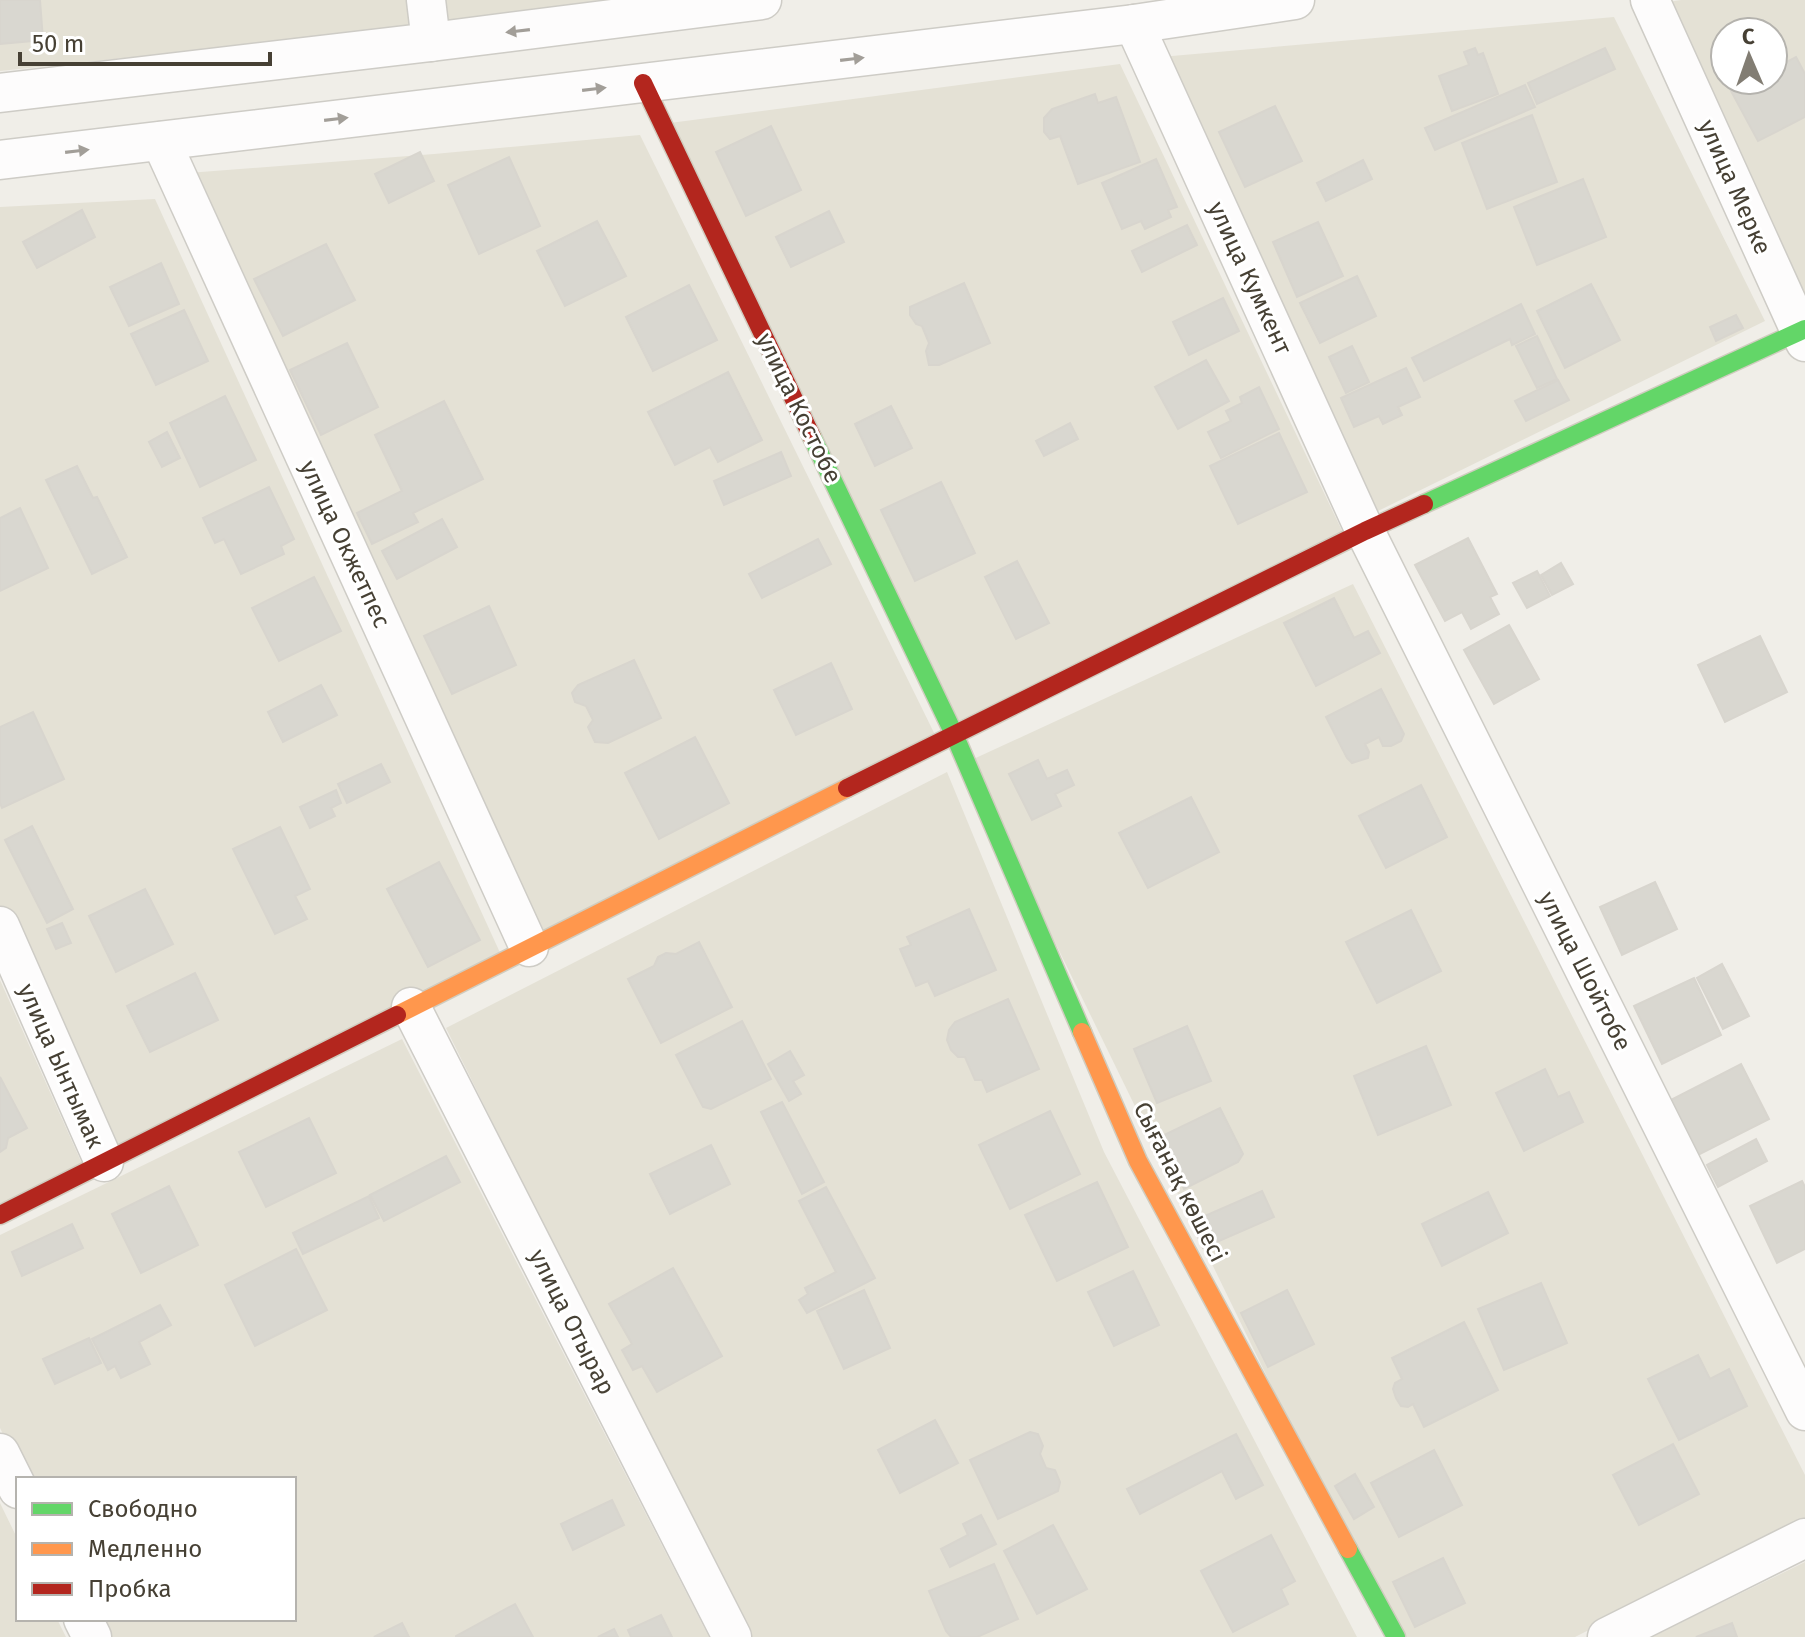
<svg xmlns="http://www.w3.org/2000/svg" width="1805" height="1637" font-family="'Fira Sans',sans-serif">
  <rect width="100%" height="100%" fill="#f0eee8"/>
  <g fill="#e4e1d5" fill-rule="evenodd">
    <path d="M0 0H407L410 28 0 71Z"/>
    <path d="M436 0H649L440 31Z"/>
    <path d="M1681 0H1805V301L1655 4ZM1725 32H1773V80H1725Z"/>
    <path d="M1614 17 1765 321 1378 511 1149 58Z"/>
    <path d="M1120 64 1345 537 959 721 662 124Z"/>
    <path d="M640 135 942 749 531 952 188 173 434 154Z"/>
    <path d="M155 199 502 957 112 1154 0 916V207Z"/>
    <path d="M1353 584 1805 1475V1521L1575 1637H1394L967 762Z"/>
    <path d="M947 772 1104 1152 1357 1637H746L446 1028Z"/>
    <path d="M0 980 83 1166 0 1207Z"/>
    <path d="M402 1039 709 1637H103L94 1619H294V1479H25L0 1428V1235Z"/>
    <path d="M0 1503 18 1540V1619H57L66 1637H0Z"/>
    <path d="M1805 1562V1637H1651Z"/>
  </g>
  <g fill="#d9d7d0" stroke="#d8d5ce" stroke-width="2">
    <path d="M0 0H40L43 40 0 44Z"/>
    <path d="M1475 48 1478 55 1483 53 1498 94 1452 111 1439 76 1469 65 1464 52Z"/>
    <path d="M1605 48 1615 69 1537 104 1528 83Z"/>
    <path d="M1796 57 1805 74V117L1758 141 1731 91 1752 80H1773V69Z"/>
    <path d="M1525 85 1535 107 1435 150 1425 128Z"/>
    <path d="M1095 94 1098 103 1116 97 1140 162 1078 184 1060 136 1050 139 1044 132V118L1052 109Z"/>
    <path d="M1275 106 1302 161 1245 187 1219 132Z"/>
    <path d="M1532 115 1557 182 1487 209 1462 143Z"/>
    <path d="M771 126 801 190 746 216 716 152Z"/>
    <path d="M420 152 434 181 389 203 375 174Z"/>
    <path d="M509 157 540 226 479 254 448 185Z"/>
    <path d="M1156 159 1177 207 1168 210 1171 217 1145 229 1141 221 1122 229 1102 183Z"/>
    <path d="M1363 160 1372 179 1326 201 1317 183Z"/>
    <path d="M1583 179 1606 237 1537 265 1514 207Z"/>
    <path d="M82 210 95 237 37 268 23 242Z"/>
    <path d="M829 211 844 242 791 267 776 237Z"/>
    <path d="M597 221 626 276 565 306 537 251Z"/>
    <path d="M1318 222 1343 276 1297 297 1273 242Z"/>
    <path d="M1187 225 1197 245 1142 272 1132 251Z"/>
    <path d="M326 244 355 300 283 336 254 279Z"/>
    <path d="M161 263 179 304 129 326 110 287Z"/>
    <path d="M1357 276 1376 316 1320 343 1300 303Z"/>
    <path d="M964 283 990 343 939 365H929L926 351 929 343 922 326 916 324 910 315V307Z"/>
    <path d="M1591 284 1620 340 1565 368 1537 311Z"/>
    <path d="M689 285 717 340 653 371 626 317Z"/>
    <path d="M1223 298 1239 331 1189 355 1173 322Z"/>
    <path d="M1521 304 1535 334 1512 345 1510 339 1424 381 1412 358Z"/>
    <path d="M184 310 208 361 156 385 131 334Z"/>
    <path d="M1736 315 1743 328 1716 341 1710 327Z"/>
    <path d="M1537 336 1557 379 1537 388 1516 346Z"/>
    <path d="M347 343 378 407 321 435 290 370Z"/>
    <path d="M1352 346 1369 382 1346 393 1329 357Z"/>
    <path d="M1206 360 1229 401 1178 429 1155 387Z"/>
    <path d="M1406 368 1420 397 1398 407 1402 415 1383 424 1379 416 1354 427 1341 398Z"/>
    <path d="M728 372 762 440 718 462 710 447 675 465 648 412Z"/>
    <path d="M1558 380 1569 400 1526 421 1515 401Z"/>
    <path d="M1259 387 1279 429 1221 458 1208 432 1231 421 1226 411 1242 403 1240 397Z"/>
    <path d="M225 396 256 460 200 487 170 423Z"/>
    <path d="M444 401 483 479 413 513 418 522 372 544 357 513 402 491 375 435Z"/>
    <path d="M891 406 912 448 875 466 855 424Z"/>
    <path d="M1070 423 1078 439 1044 456 1036 441Z"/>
    <path d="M167 432 180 458 162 467 149 442Z"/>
    <path d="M1279 433 1307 492 1238 524 1210 466Z"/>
    <path d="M781 452 791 476 724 505 714 481Z"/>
    <path d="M77 466 93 498 97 497 127 557 92 574 46 480Z"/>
    <path d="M941 482 975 553 915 581 881 510Z"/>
    <path d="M269 487 294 539 281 546 284 554 241 574 224 539 215 543 203 518Z"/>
    <path d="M20 508 48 568 0 591V518Z"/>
    <path d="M442 519 457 547 397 579 382 551Z"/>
    <path d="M1468 538 1497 594 1490 597 1499 614 1471 629 1462 612 1445 621 1415 565Z"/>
    <path d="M818 539 831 564 762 598 749 574Z"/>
    <path d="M1017 561 1049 623 1016 639 985 577Z"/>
    <path d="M1561 563 1573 584 1552 595 1541 575Z"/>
    <path d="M1537 571 1550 596 1527 608 1513 583Z"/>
    <path d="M314 577 341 631 279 661 252 608Z"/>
    <path d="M1334 598 1354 638 1368 631 1380 653 1316 686 1284 623Z"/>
    <path d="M489 606 516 665 452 694 424 636Z"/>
    <path d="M1509 625 1539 679 1494 704 1464 650Z"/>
    <path d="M1760 636 1787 692 1725 722 1698 665Z"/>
    <path d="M634 660 661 718 608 743 595 742 588 727 593 720 586 706 575 702 572 693 578 685Z"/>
    <path d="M831 663 852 709 796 735 774 690Z"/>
    <path d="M321 685 337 715 283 742 268 712Z"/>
    <path d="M1381 689 1404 734 1401 741 1391 746H1383L1379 737 1365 744 1369 752 1368 758 1352 763 1347 758 1326 717Z"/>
    <path d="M33 712 64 779 2 808 0 803V727Z"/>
    <path d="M695 737 729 803 659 839 625 773Z"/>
    <path d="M1038 760 1047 779 1067 770 1074 785 1055 794 1061 806 1032 820 1009 774Z"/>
    <path d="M381 764 390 782 347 803 338 784Z"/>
    <path d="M1421 785 1447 837 1386 868 1359 816Z"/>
    <path d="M336 790 341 803 331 808 335 816 310 828 300 807Z"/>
    <path d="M1191 797 1219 852 1148 888 1119 833Z"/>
    <path d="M32 826 73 909 47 923 5 840Z"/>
    <path d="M280 827 310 889 295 896 307 919 275 934 233 849Z"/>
    <path d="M439 862 480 940 428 967 387 889Z"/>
    <path d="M1655 882 1677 929 1622 955 1600 907Z"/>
    <path d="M145 889 173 944 116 972 89 916Z"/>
    <path d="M969 909 996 970 935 996 928 981 916 986 900 949 911 945 907 937Z"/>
    <path d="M1411 910 1441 971 1377 1003 1346 942Z"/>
    <path d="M62 923 71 943 56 949 47 929Z"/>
    <path d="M699 942 732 1007 661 1043 628 979 654 966 658 957 666 953 676 954Z"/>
    <path d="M1722 964 1749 1016 1723 1029 1697 978Z"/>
    <path d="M195 973 218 1020 150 1052 127 1006Z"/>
    <path d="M1694 978 1721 1035 1662 1064 1634 1006Z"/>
    <path d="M1008 999 1039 1069 987 1092 982 1080H975L965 1057H958L951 1050 947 1040 949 1030 955 1022Z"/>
    <path d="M742 1021 771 1079 711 1109 703 1107 676 1055Z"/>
    <path d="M1187 1026 1211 1081 1157 1103 1134 1049Z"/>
    <path d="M1426 1046 1451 1105 1378 1135 1354 1076Z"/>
    <path d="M790 1051 804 1075 793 1081 801 1094 789 1101 768 1064Z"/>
    <path d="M1741 1064 1769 1119 1698 1155 1669 1101Z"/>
    <path d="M1545 1069 1558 1097 1569 1092 1583 1122 1524 1151 1496 1093Z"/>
    <path d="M0 1077 27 1128 8 1138 6 1148 0 1152Z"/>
    <path d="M782 1102 824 1182 802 1194 761 1112Z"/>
    <path d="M1220 1108 1243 1154 1238 1162 1184 1189 1158 1138Z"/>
    <path d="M1050 1111 1080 1174 1010 1209 979 1145Z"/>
    <path d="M309 1118 336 1173 266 1207 239 1152Z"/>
    <path d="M1756 1139 1767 1161 1718 1187 1707 1165Z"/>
    <path d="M711 1145 730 1184 670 1214 650 1174Z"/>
    <path d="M446 1156 460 1182 384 1221 370 1195Z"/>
    <path d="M1802 1181 1805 1187V1249L1777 1263 1750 1206Z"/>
    <path d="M1097 1182 1128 1247 1057 1281 1025 1215Z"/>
    <path d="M169 1186 198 1245 141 1273 112 1214Z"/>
    <path d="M826 1187 875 1278 807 1313 799 1300 808 1294 805 1288 836 1272 799 1201Z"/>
    <path d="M1262 1191 1274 1217 1203 1248 1191 1222Z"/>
    <path d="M1488 1192 1508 1233 1442 1266 1422 1224Z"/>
    <path d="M369 1196 379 1218 303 1254 293 1233Z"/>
    <path d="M72 1224 83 1248 22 1276 12 1252Z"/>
    <path d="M296 1249 327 1310 255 1346 225 1285Z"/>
    <path d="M673 1268 722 1356 657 1392 642 1366 633 1370 622 1350 632 1344 609 1304Z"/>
    <path d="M1133 1271 1159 1325 1114 1346 1088 1292Z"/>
    <path d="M1541 1283 1567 1343 1504 1370 1478 1309Z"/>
    <path d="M864 1290 890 1348 844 1369 817 1311Z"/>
    <path d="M1287 1290 1314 1344 1268 1367 1241 1313Z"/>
    <path d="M160 1305 171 1325 139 1342 150 1364 121 1378 115 1366 108 1370 92 1339Z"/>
    <path d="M1464 1322 1498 1390 1424 1427 1413 1404 1408 1407 1401 1406 1396 1398 1393 1389 1395 1383 1402 1379 1392 1358Z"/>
    <path d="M89 1338 101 1363 55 1384 43 1359Z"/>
    <path d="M1698 1355 1710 1379 1729 1369 1747 1406 1679 1440 1648 1379Z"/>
    <path d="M935 1420 958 1463 900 1493 878 1450Z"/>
    <path d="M1030 1432 1038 1434 1043 1446 1040 1454 1046 1468 1055 1470 1060 1482 1058 1491 998 1519 970 1460Z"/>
    <path d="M1236 1434 1263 1485 1236 1499 1222 1471 1140 1514 1127 1489Z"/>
    <path d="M1673 1444 1699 1494 1639 1525 1613 1475Z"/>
    <path d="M1434 1450 1462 1505 1399 1537 1371 1483Z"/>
    <path d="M1355 1474 1374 1507 1354 1519 1335 1486Z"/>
    <path d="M612 1500 624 1525 573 1550 561 1524Z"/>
    <path d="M981 1515 996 1544 950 1567 941 1549 968 1535 963 1524Z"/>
    <path d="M1053 1525 1087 1589 1037 1614 1004 1551Z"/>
    <path d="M1271 1535 1295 1581 1281 1589 1288 1604 1233 1632 1201 1571Z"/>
    <path d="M1443 1558 1465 1603 1415 1627 1393 1582Z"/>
    <path d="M994 1564 1018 1619 977 1637H951L946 1631 929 1591Z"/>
    <path d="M515 1604 533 1637H456V1636Z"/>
    <path d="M661 1615 672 1637H631L628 1630Z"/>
    <path d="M402 1623 409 1637H374Z"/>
    <path d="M1732 1623 1737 1637H1696Z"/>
    <path d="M614 1629 618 1637H598Z"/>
  </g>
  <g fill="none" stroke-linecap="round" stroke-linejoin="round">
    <g stroke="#ceccc6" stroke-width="41">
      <g id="street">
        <path d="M426 0 431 42"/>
        <path d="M1650 0 1805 342"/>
        <path d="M1134 24 1365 531 1805 1411"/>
        <path d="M0 93 431 42 762 0"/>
        <path d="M161 141 529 947"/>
        <path d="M0 160 1134 24 1295 0"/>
        <path d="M0 926 104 1162"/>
        <path d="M411 1007 732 1637"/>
        <path d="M0 1453 18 1489"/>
        <path d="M83 1619 92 1637"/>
        <path d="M1607 1637 1805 1538"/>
      </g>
    </g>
    <g stroke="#d0ccbf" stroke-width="21">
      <g id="fast">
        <path d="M812 437 954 734 1082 1032"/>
        <path d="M1424 504 1805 329"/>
        <path d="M1348 1549 1396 1637"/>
      </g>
    </g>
    <g stroke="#d0ccbf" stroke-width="21">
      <g id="slow">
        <path d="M397 1015 847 788"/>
        <path d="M1082 1032 1138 1161 1348 1549"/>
      </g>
    </g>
    <g stroke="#d0ccbf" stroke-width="21">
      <g id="jam">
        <path d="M643 83 812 437"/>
        <path d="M847 788 1365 531 1424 504"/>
        <path d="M0 1215 397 1015"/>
      </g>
    </g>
    <use href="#street" stroke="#fdfcfc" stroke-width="38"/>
    <use href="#fast" stroke="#63d668" stroke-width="18"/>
    <use href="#slow" stroke="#ff974d" stroke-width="18"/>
    <use href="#jam" stroke="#b3261e" stroke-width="18"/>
  </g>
  <defs><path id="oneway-solid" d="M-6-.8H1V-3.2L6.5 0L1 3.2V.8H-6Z" transform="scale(2)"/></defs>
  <g fill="#a29e98">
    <use href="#oneway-solid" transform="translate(518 31) rotate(173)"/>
    <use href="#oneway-solid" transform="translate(852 59) rotate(-7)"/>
    <use href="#oneway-solid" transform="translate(594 89) rotate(-7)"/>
    <use href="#oneway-solid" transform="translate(336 119) rotate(-7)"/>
    <use href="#oneway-solid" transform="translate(77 151) rotate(-7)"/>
  </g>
  <g text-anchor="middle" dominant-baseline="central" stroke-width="6" stroke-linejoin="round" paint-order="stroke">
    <g font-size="24" fill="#464034" stroke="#fff">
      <text transform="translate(1735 187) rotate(66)">улица Мерке</text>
      <text transform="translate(1250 278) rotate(65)">улица Кумкент</text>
      <text transform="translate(799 408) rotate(64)">улица Костобе</text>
      <text transform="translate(345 544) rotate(65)">улица Окжетпес</text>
      <text transform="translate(1585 971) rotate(63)">улица Шойтобе</text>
      <text transform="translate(61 1066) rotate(66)">улица Ынтымак</text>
      <text transform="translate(1180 1182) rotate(63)">Сығанақ көшесі</text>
      <text transform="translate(572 1322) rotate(63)">улица Отырар</text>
    </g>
  </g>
  <rect x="16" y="1477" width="280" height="144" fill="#ffffff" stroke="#b5b3ae" stroke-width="2"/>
  <rect x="32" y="1503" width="40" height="12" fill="#63d668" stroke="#b5b3ae" stroke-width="2"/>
  <text x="88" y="1517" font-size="24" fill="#464034">Свободно</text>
  <rect x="32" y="1543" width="40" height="12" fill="#ff974d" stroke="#b5b3ae" stroke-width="2"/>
  <text x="88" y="1557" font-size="24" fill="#464034">Медленно</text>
  <rect x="32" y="1583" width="40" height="12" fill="#b3261e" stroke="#b5b3ae" stroke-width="2"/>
  <text x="88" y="1597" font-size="24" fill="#464034">Пробка</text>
  <g transform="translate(1749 56) rotate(358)"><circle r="38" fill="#ffffff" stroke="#b5b3ae" stroke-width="2"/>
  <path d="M0-6L14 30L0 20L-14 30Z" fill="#827d73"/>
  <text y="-12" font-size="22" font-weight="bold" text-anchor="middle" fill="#464034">С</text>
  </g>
  <path d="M20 52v12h250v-12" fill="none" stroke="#464034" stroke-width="4"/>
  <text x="32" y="52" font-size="24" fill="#464034" stroke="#ffffff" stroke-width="6" paint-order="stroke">50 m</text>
</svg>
